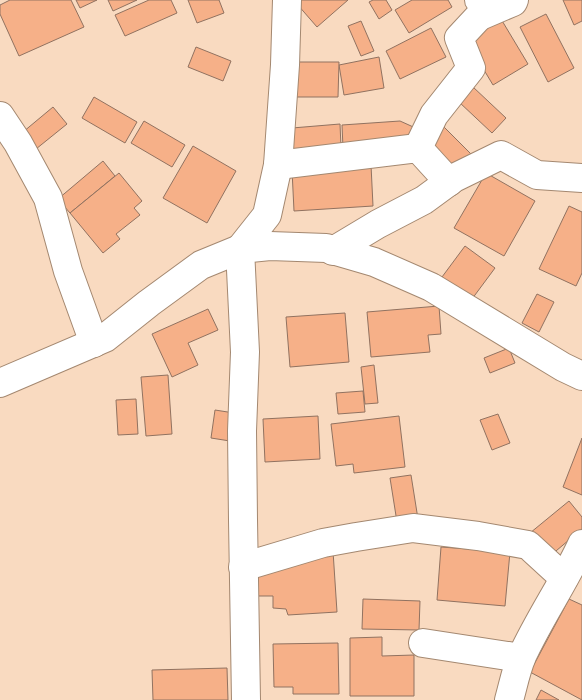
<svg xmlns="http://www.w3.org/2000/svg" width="582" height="700" font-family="Roboto,sans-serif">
  <rect width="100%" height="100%" fill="#f9dac0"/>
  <g fill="#f6b088" stroke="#917260">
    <path d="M10 0H71L84 27 19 56 0 14V5Z"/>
    <path d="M76 0H97L80 8Z"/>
    <path d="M108 0H137L113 11Z"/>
    <path d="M149 0H171L177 13 125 36 115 15Z"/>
    <path d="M188 0H219L224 13 197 23Z"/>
    <path d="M302 0H348L317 27 297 4Z"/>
    <path d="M373 0H386L392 10 379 19 369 2Z"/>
    <path d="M412 0H448L452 7 409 33 395 10Z"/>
    <path d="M563 0H582V21L574 25Z"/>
    <path d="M546 14 574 68 548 82 520 27Z"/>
    <path d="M501 19 528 64 493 85 466 40Z"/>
    <path d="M361 21 374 51 361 56 348 26Z"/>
    <path d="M431 28 446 57 400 79 386 51Z"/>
    <path d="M196 47 231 61 223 81 188 67Z"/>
    <path d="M379 57 384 88 344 95 339 65Z"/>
    <path d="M293 62H339L338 97H293Z"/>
    <path d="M473 87 506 118 492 133 459 102Z"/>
    <path d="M94 97 137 122 125 143 82 118Z"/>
    <path d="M53 107 67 124 36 149 23 132Z"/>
    <path d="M144 121 185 145 172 167 131 143Z"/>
    <path d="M400 121 420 130 402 144 343 148 342 125Z"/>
    <path d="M340 124 341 147 293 151 292 128Z"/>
    <path d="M444 127 473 156 457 172 428 143Z"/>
    <path d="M193 146 236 171 207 223 163 198Z"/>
    <path d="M103 161 115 176 70 213 58 199Z"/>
    <path d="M371 165 373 206 294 211 292 170Z"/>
    <path d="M119 173 142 201 134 208 140 215 116 234 120 239 103 253 70 213Z"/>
    <path d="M486 173 535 201 504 256 454 228Z"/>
    <path d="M569 206 582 212V273L576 286 539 269Z"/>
    <path d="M465 246 495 268 472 299 442 277Z"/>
    <path d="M537 294 554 302 539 332 522 323Z"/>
    <path d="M439 306 441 334 428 335 430 352 371 357 367 312Z"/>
    <path d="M208 309 218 330 188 343 198 365 172 377 152 334Z"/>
    <path d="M345 313 349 362 290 367 286 317Z"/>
    <path d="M509 348 515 363 490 373 484 358Z"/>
    <path d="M374 365 378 403 365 404 361 367Z"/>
    <path d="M168 375 172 434 146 436 141 377Z"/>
    <path d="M363 391 365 412 338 414 336 393Z"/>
    <path d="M136 399 138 434 118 435 116 400Z"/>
    <path d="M215 410 234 413 230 441 211 438Z"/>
    <path d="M498 414 510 443 492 450 480 420Z"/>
    <path d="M318 416 320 459 265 462 263 419Z"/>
    <path d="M399 416 405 467 354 473 353 464 336 466 331 424Z"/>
    <path d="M582 438V495L563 487Z"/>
    <path d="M411 475 418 519 397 522 390 478Z"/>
    <path d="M569 501 582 517V529L550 556 530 533Z"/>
    <path d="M441 547 510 552 505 606 437 600Z"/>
    <path d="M333 551 337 612 288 615 286 609 273 608V596H258L255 576Z"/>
    <path d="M363 599 420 601 419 630 362 629Z"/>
    <path d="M569 599 582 605V700L530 672Z"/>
    <path d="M382 637V656L414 655V696H350V638Z"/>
    <path d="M338 643 339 694H293V687H274L273 644Z"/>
    <path d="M227 668 228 700H153L152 670Z"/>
    <path d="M541 690 559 700H536Z"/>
  </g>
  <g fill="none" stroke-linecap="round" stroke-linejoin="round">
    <g stroke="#a48870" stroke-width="30">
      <g id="minor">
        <path d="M480 16 513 2 514 0"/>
        <path d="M0 116 18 143 48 198 68 271 94 343"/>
        <path d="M418 148 434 115 471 68 459 38 486 9 479 0"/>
        <path d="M278 165 418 148 449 182"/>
        <path d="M333 251 378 224 424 200 454 178 501 155 537 175 582 178"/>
        <path d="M0 383 105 338 149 303 201 265 240 249 270 246 326 248 374 262 431 287 563 367 582 376"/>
        <path d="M243 567 323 543 356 537 413 528 478 536 528 545 564 578"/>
        <path d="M423 643 521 658"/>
        <path d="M246 700 243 520 242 431 245 352 240 249 267 215 278 165 285 65 287 0"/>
        <path d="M509 700C513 686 516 670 522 656 540 617 564 583 582 544"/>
      </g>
    </g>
    <use href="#minor" stroke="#fff" stroke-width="28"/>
  </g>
</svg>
